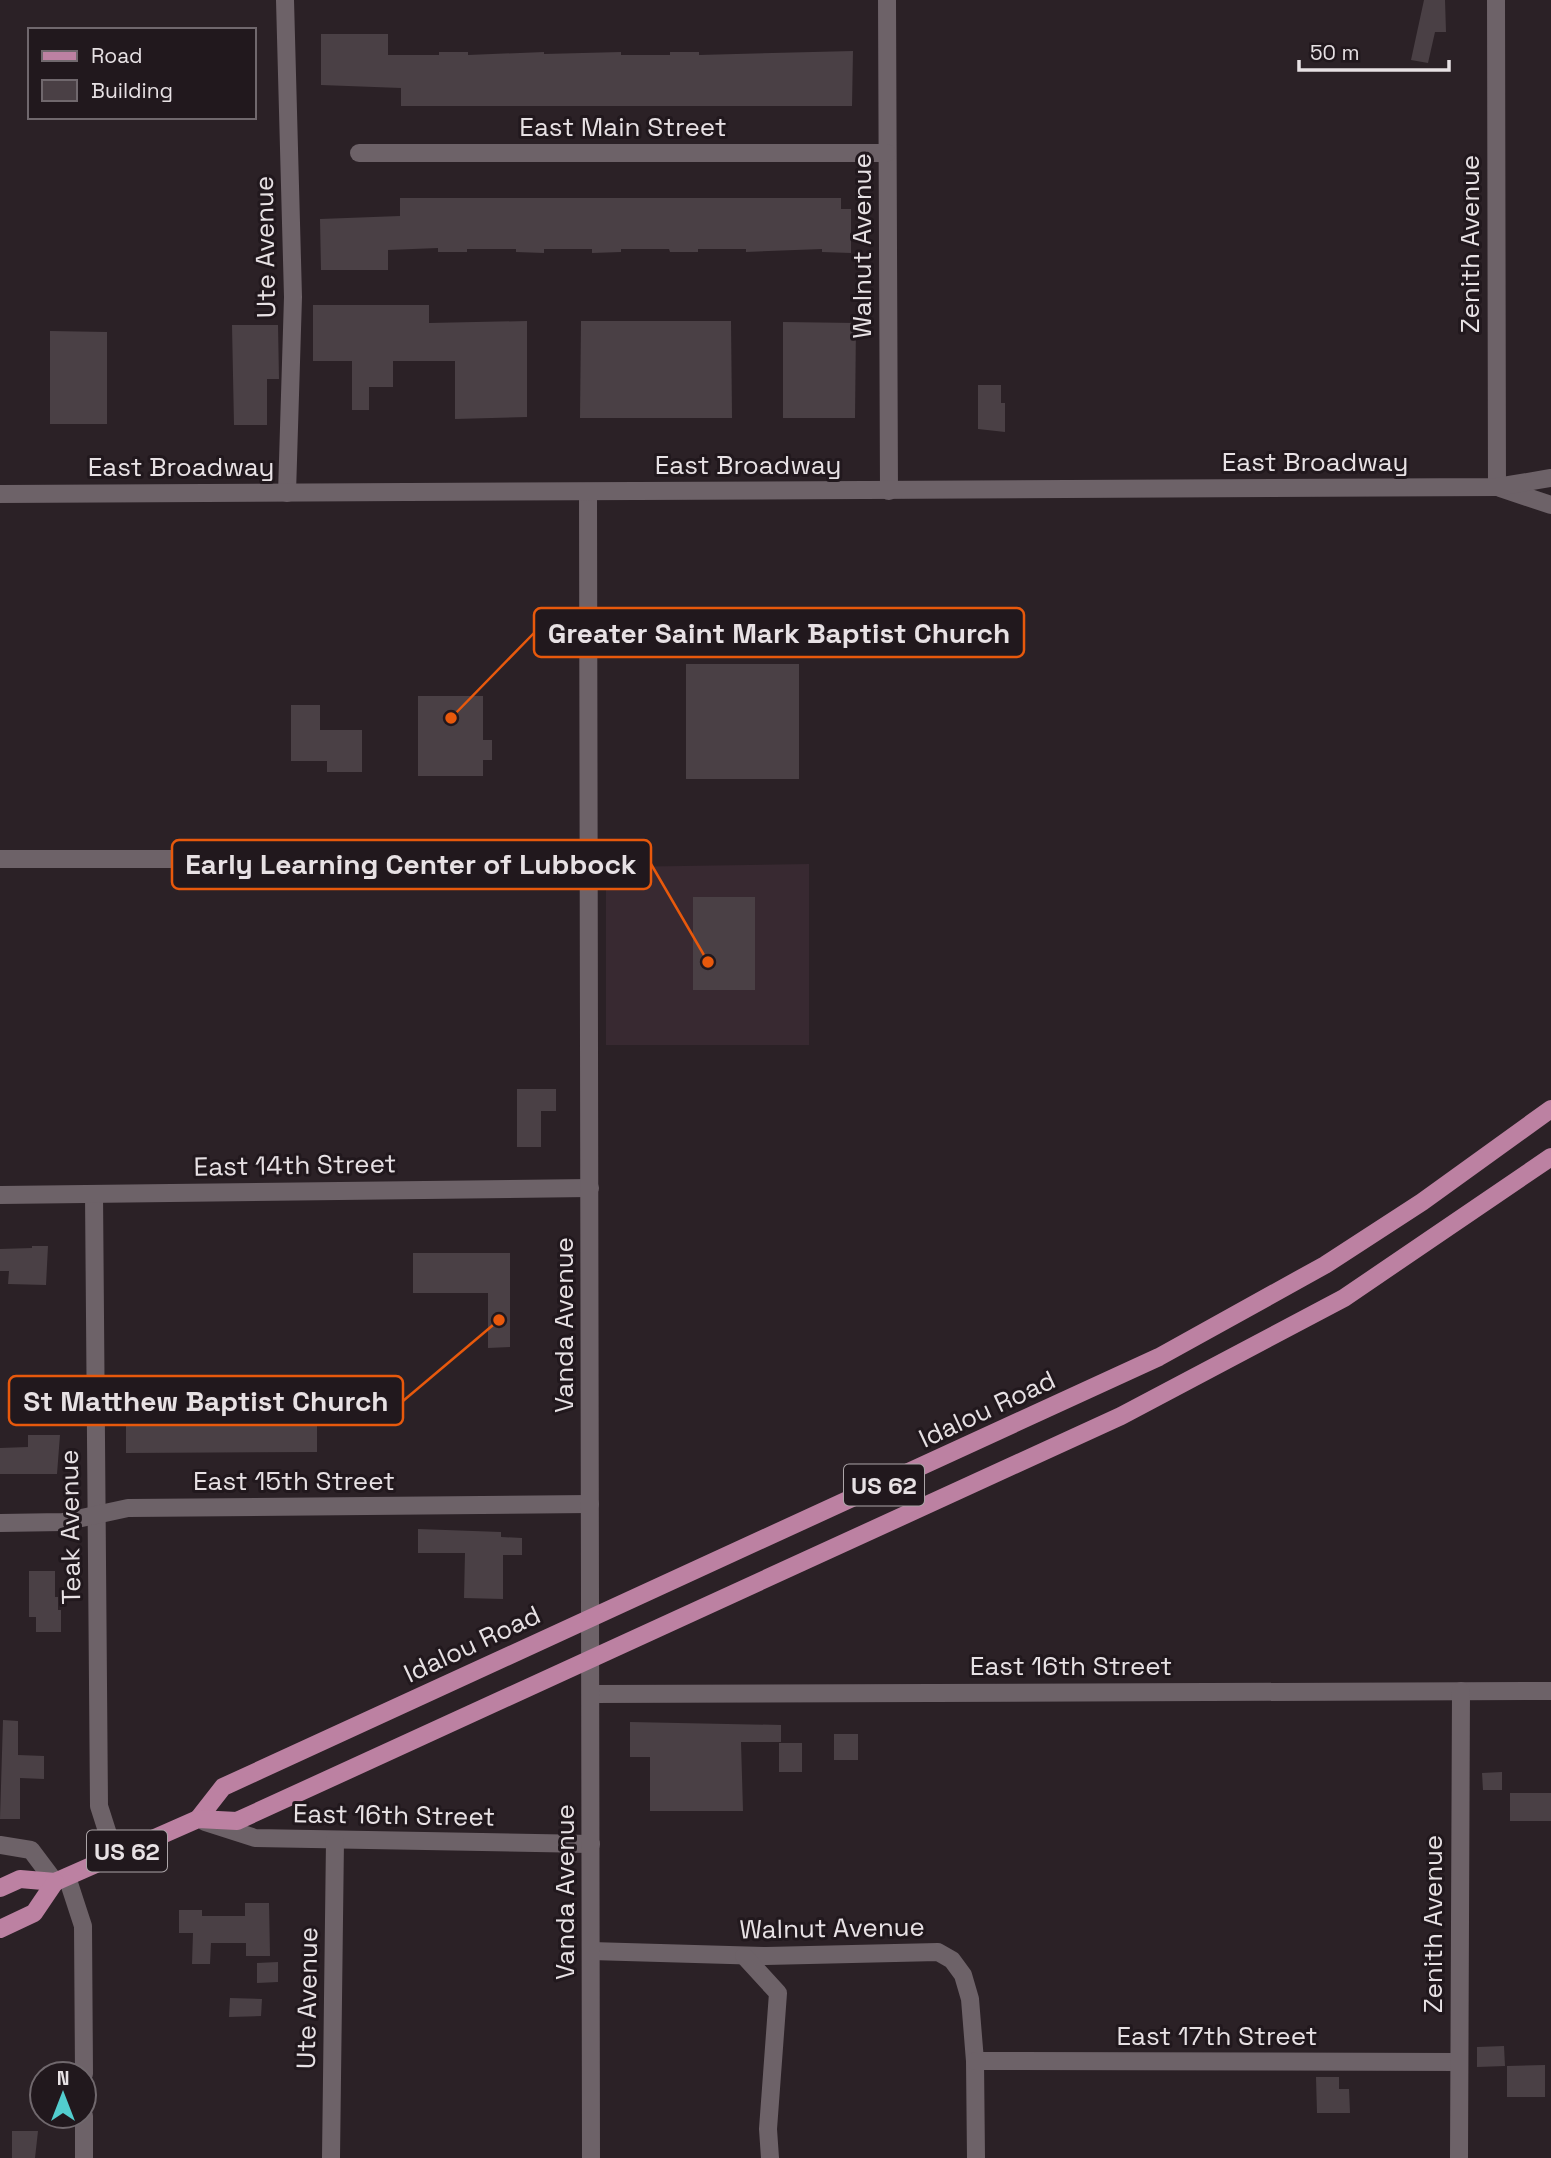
<svg xmlns="http://www.w3.org/2000/svg" width="1551" height="2158" font-family="'Space Grotesk',sans-serif">
  <rect width="100%" height="100%" fill="#2b2126"/>
  <path fill="#382931" d="M809 864V1045H606V879L610 873 617 867Z"/>
  <g fill="#4a4045">
    <path d="M1424 0H1445L1446 32H1435L1428 63 1411 60Z"/>
    <path d="M321 34H388V55H439V52H468V55L544 52V54L621 52V55H670V52H699V55L853 51 852 106H401V88L321 85Z"/>
    <path d="M400 198H841V209H851V253L822 252V249L746 252V249H698V252H670L669 249H621V252L592 253V249H544V253L516 252V249H467V252H438V248L388 250V270H321L320 219 400 216Z"/>
    <path d="M313 305H429V323L527 321V417L455 419V361H393V387H369V410H352V361H313Z"/>
    <path d="M581 321H731L732 418H580Z"/>
    <path d="M783 322 856 323 855 418H783Z"/>
    <path d="M232 325H278L279 379H267V425H234Z"/>
    <path d="M50 331 107 332V424H50Z"/>
    <path d="M978 385H1001V403H1005V432L978 429Z"/>
    <rect x="686" y="664" width="113" height="115"/>
    <path d="M418 696H483V740H492V760H483V776H418Z"/>
    <path d="M291 705H320V730H362V772H327V761H291Z"/>
    <rect x="693" y="897" width="62" height="93"/>
    <path d="M517 1089H556V1111H541V1147H517Z"/>
    <path d="M32 1246H48L46 1285 8 1284 9 1271H0V1249L32 1248Z"/>
    <path d="M413 1253H510V1347L488 1348V1293H413Z"/>
    <path d="M231 1425 317 1426V1452L126 1453V1426Z"/>
    <path d="M28 1435H60L57 1474H0V1448L28 1447Z"/>
    <path d="M418 1529 501 1532V1537L522 1538V1555H503V1599L464 1598 465 1553H418Z"/>
    <path d="M29 1571H55V1597H58V1610H61V1632H36V1617H29Z"/>
    <path d="M3 1720 18 1721V1755L44 1756V1779L20 1778V1819H0Z"/>
    <path d="M630 1722 781 1725V1742H741L743 1811H650V1757H630Z"/>
    <rect x="834" y="1734" width="24" height="26"/>
    <rect x="779" y="1743" width="23" height="29"/>
    <path d="M1502 1772V1790H1483L1482 1773Z"/>
    <rect x="1510" y="1793" width="41" height="28"/>
    <path d="M245 1903H269L270 1956H246V1943H211L210 1964H192L193 1933H179V1910H202V1916H245Z"/>
    <path d="M278 1962V1982L257 1983V1963Z"/>
    <path d="M230 1998 262 1999 261 2016 229 2017Z"/>
    <path d="M1504 2046 1505 2066 1477 2067V2047Z"/>
    <path d="M1545 2065V2097H1507V2066Z"/>
    <path d="M1316 2077H1339V2089H1349L1350 2113H1317Z"/>
    <path d="M12 2131H38L35 2158H12Z"/>
  </g>
  <g fill="none" stroke-linecap="round" stroke-linejoin="round">
    <g stroke="#6d6268" stroke-width="18">
      <path d="M285 0 293 297 287 493"/>
      <path d="M887 0 889 491"/>
      <path d="M359 153H887"/>
      <path d="M0 859H326L590 853"/>
      <path d="M94 1194 99 1806 115 1856"/>
      <path d="M0 1195 590 1188"/>
      <path d="M0 1523 63 1522 128 1508 590 1504"/>
      <path d="M591 1694 1551 1691"/>
      <path d="M205 1822 255 1838 591 1844"/>
      <path d="M0 1845 31 1850 55 1882"/>
      <path d="M67 1877 83 1926 84 2074"/>
      <path d="M591 1951 766 1956 938 1952 952 1960 963 1975 970 1999 975 2061 976 2158"/>
      <path d="M744 1956 778 1993 768 2129 770 2158"/>
      <path d="M975 2061 1459 2062"/>
      <path d="M84 2116V2158"/>
      <path d="M331 2158 335 1840"/>
      <path d="M1459 2158 1461 1691"/>
    </g>
    <g stroke="#6d6268" stroke-width="18">
      <path d="M1496 0 1497 487"/>
      <path d="M1500 488 1551 505"/>
      <path d="M588 492 591 2158"/>
      <path d="M0 494 1497 487 1551 478"/>
    </g>
    <g stroke="#bc81a2" stroke-width="18">
      <path d="M198 1819 223 1787 1159 1357 1325 1265 1422 1202 1551 1109"/>
      <path d="M0 1888 20 1879 55 1882 198 1819 237 1821 1121 1416 1344 1298 1551 1157"/>
      <path d="M0 1929 34 1913 55 1882"/>
    </g>
  </g>
  <g text-anchor="middle" dominant-baseline="central" stroke-width="6" stroke-linejoin="round" paint-order="stroke">
    <g fill="#21181d" stroke="#aca5a8" stroke-width="2">
      <rect x="844" y="1464.5" width="80" height="41" rx="5"/>
      <rect x="87" y="1830.5" width="80" height="41" rx="5"/>
    </g>
    <g font-size="24" font-weight="bold" fill="#e7e1e4">
      <text x="884" y="1485">US 62</text>
      <text x="127" y="1851">US 62</text>
    </g>
    <g font-size="26" fill="#e7e1e4" stroke="#21181d">
      <text x="623" y="127">East Main Street</text>
      <text transform="translate(1470 244) rotate(-90)">Zenith Avenue</text>
      <text transform="translate(862 246) rotate(-90)">Walnut Avenue</text>
      <text transform="translate(265 247) rotate(-91)">Ute Avenue</text>
      <text x="1315" y="462">East Broadway</text>
      <text x="748" y="465">East Broadway</text>
      <text x="181" y="467">East Broadway</text>
      <text transform="translate(295 1165) rotate(-1)">East 14th Street</text>
      <text transform="translate(564 1325) rotate(-90)">Vanda Avenue</text>
      <text transform="translate(987 1409) rotate(-25)">Idalou Road</text>
      <text x="294" y="1481">East 15th Street</text>
      <text transform="translate(70 1527) rotate(-91)">Teak Avenue</text>
      <text transform="translate(472 1644) rotate(-25)">Idalou Road</text>
      <text x="1071" y="1666">East 16th Street</text>
      <text transform="translate(394 1815) rotate(1)">East 16th Street</text>
      <text transform="translate(565 1892) rotate(-90)">Vanda Avenue</text>
      <text transform="translate(1433 1924) rotate(-90)">Zenith Avenue</text>
      <text transform="translate(832 1928) rotate(-1)">Walnut Avenue</text>
      <text transform="translate(307 1998) rotate(-89)">Ute Avenue</text>
      <text x="1217" y="2036">East 17th Street</text>
    </g>
  </g>
  <path fill="none" stroke="#e8590c" stroke-width="2.5" d="M451 718L534 633M708 962L651 864M499 1320L403 1401"/>
  <g fill="#e8590c" stroke="#21181d" stroke-width="2.5">
    <circle cx="451" cy="718" r="7"/>
    <circle cx="708" cy="962" r="7"/>
    <circle cx="499" cy="1320" r="7"/>
  </g>
  <g fill="#21181d" stroke="#e8590c" stroke-width="2.5">
    <rect x="534" y="608" width="490" height="49" rx="7"/>
    <rect x="172" y="840" width="479" height="49" rx="7"/>
    <rect x="9" y="1376" width="394" height="49" rx="7"/>
  </g>
  <g font-size="28" text-anchor="middle" font-weight="bold" fill="#e7e1e4">
    <text x="779" y="643">Greater Saint Mark Baptist Church</text>
    <text x="411" y="874">Early Learning Center of Lubbock</text>
    <text x="206" y="1411">St Matthew Baptist Church</text>
  </g>
  <rect x="28" y="28" width="228" height="91" fill="#21181d" stroke="#70686d" stroke-width="2"/>
  <rect x="42" y="51" width="35" height="10" fill="#bc81a2" stroke="#70686d" stroke-width="2"/>
  <text x="91" y="63" font-size="21" fill="#e7e1e4">Road</text>
  <rect x="42" y="80" width="35" height="21" fill="#4a4045" stroke="#70686d" stroke-width="2"/>
  <text x="91" y="98" font-size="21" fill="#e7e1e4">Building</text>
  <g transform="translate(63 2095)"><circle r="33" fill="#21181d" stroke="#70686d" stroke-width="2"/>
  <path d="M0-5L12 26L0 18L-12 26Z" fill="#52cdce"/>
  <text y="-10" font-size="19" font-weight="bold" text-anchor="middle" fill="#e7e1e4">N</text>
  </g>
  <path d="M1299 60v10h150v-10" fill="none" stroke="#e7e1e4" stroke-width="3.5"/>
  <text x="1310" y="60" font-size="21" fill="#e7e1e4" stroke="#21181d" stroke-width="5" paint-order="stroke">50 m</text>
</svg>
